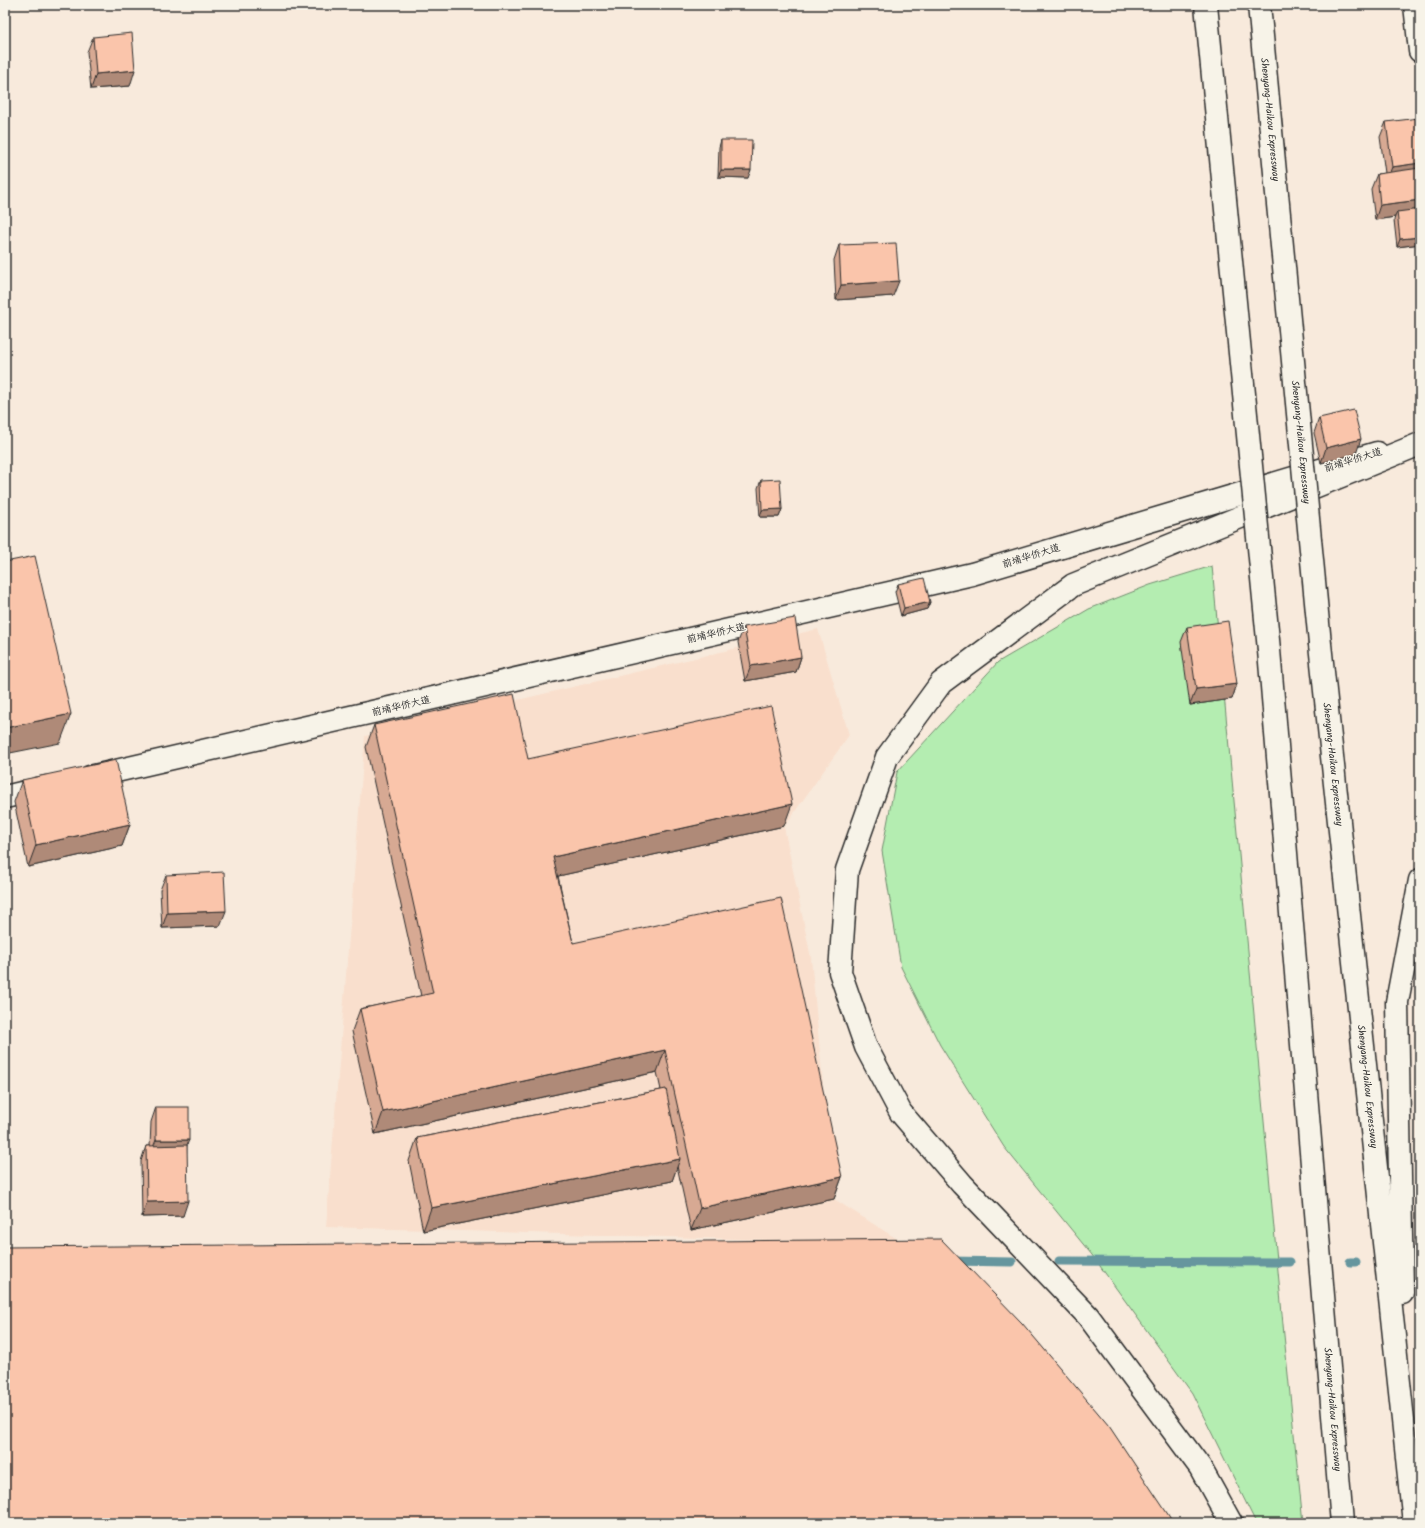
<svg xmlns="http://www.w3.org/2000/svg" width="1425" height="1528" font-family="Kalam,'LXGW WenKai TC',sans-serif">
  <rect width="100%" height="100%" fill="#f8eadc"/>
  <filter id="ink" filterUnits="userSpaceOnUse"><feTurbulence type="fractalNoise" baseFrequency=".025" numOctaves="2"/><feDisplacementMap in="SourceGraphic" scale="8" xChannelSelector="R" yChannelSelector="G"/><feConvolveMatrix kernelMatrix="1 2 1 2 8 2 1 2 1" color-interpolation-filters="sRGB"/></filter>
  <g filter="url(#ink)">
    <path fill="#f9dfcd" d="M818 629 849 735 784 827 811 958 834 1199 905 1244 326 1227 365 736Z"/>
    <path fill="#b4edb1" stroke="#708c6e" d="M1212 566 1284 1335 1303 1523H1256L1192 1393 1092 1255 1004 1147 940 1045 901 967 882 851 897 772 998 662 1089 609 1150 585Z"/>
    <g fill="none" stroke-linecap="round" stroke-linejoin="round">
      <g stroke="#66969e" stroke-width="9">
        <path d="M950 1261 1012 1262"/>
        <path d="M1059 1261 1290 1262"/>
        <path d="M1350 1262H1356"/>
        <path d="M1416 1263H1420"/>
      </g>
      <g stroke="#2b2b2b" stroke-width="25">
        <g id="minor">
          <path d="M1415 5 1420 51"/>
          <path d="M90 777 972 574 1377 453"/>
          <path d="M5 797 47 787"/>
        </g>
      </g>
      <g stroke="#2b2b2b" stroke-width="25">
        <g id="motorway">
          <path id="s1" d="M1320 644 1414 1523"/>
          <path id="s2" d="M1269 650 1342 1523"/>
          <path d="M1402 1293 1397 1002 1420 880"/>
          <path d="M1231 1523 1200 1467 1088 1316 962 1184 901 1113 866 1047 840 972 847 870 887 757 941 683 1073 585 1420 444"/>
        </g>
      </g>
      <use href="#minor" stroke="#f7f3e8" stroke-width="22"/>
      <use href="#motorway" stroke="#f7f3e8" stroke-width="22"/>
      <g stroke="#2b2b2b" stroke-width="25" stroke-linecap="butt">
        <g id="motorway-bridge">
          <path d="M1206 5 1269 650"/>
          <path id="s3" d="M1259 5 1320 644"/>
        </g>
      </g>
      <use href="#motorway-bridge" stroke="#f7f3e8" stroke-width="22"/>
    </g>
    <g fill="#d7a993" stroke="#2b2b2b">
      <path d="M93 37 130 86 91 89 87 52Z"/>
      <path d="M1386 122 1420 244 1397 247 1394 220 1395 217 1375 220 1371 189 1377 174 1385 173 1380 137Z"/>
      <path d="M721 140 748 178 718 177 719 147Z"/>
      <path d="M839 245 893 296 836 300 834 260Z"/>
      <path d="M1319 418 1356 454 1321 463 1314 433Z"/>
      <path d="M761 480 782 509 779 517H760L758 488Z"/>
      <path d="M898 584 930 602 927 609 901 616 895 592Z"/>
      <path d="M744 627 801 657 796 672 745 681 738 642Z"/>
      <path d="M1187 627 1237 684 1232 699 1190 705 1181 642Z"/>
      <path d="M374 725 528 759 784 826 558 876 573 943 842 1177 834 1199 691 1230 677 1166 672 1181 423 1231 409 1161 417 1138 661 1090 657 1072 375 1134 352 1031 360 1009 421 996 366 747Z"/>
      <path d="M22 780 130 824 122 846 28 867 14 802Z"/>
      <path d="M166 875 220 926 162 928 160 890Z"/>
      <path d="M156 1107 187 1145 183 1216 142 1217 141 1161 146 1146H150L151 1122Z"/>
    </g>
    <g fill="#af8a78" stroke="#2b2b2b">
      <path d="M135 70 130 86 91 89 96 74Z"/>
      <path d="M1420 163V175L1386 182 1392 167Z"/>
      <path d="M721 170H751L748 178 718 177Z"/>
      <path d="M1420 200V215L1397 212 1395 217 1375 220 1380 205Z"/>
      <path d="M1420 237V244L1397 247 1400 239Z"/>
      <path d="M899 281 893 296 836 300 841 285Z"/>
      <path d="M1361 439 1356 454 1321 463 1326 448Z"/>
      <path d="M782 509 779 517H760L762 510Z"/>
      <path d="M930 602 927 609 901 616 904 608Z"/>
      <path d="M801 657 796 672 745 681 751 666Z"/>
      <path d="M1237 684 1232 699 1190 705 1196 689Z"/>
      <path d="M71 714 60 743 5 754V728Z"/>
      <path d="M792 804 784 826 545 879 553 857Z"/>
      <path d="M130 824 122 846 28 867 36 845Z"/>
      <path d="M226 911 220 926 162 928 167 913Z"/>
      <path d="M665 1050 657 1072 375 1134 383 1112Z"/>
      <path d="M156 1140H189L183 1155H150Z"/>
      <path d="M680 1159 672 1181 423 1231 431 1208Z"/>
      <path d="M842 1177 834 1199 691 1230 700 1208Z"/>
      <path d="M188 1201 183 1216 142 1217 147 1202Z"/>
    </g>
    <g fill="#fac5ab" stroke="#2b2b2b">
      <path d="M132 33 135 70 96 74 93 37Z"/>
      <path d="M1419 118 1420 128V163L1392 167 1386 122Z"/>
      <path d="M721 140H752L751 170H721Z"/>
      <path d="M1420 168V200L1380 205 1377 174Z"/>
      <path d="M1420 209V237L1400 239 1397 212Z"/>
      <path d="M896 243 899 281 841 285 839 245Z"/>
      <path d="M1354 410 1361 439 1326 448 1319 418Z"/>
      <path d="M780 479 782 509 762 510 761 480Z"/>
      <path d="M35 556 71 714 5 728V562Z"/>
      <path d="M924 578 930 602 904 608 898 584Z"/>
      <path d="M795 618 801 657 751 666 744 627Z"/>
      <path d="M1228 621 1237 684 1196 689 1187 627Z"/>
      <path d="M514 694 528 759 771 706 792 804 553 857 573 943 781 898 842 1177 700 1208 665 1050 383 1112 360 1009 433 993 374 725Z"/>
      <path d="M116 760 130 824 36 845 22 780Z"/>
      <path d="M224 872 226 911 167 913 166 875Z"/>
      <path d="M666 1089 680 1159 431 1208 417 1138Z"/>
      <rect x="156" y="1107" width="33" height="33"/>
      <path d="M187 1145 188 1201 147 1202 146 1146Z"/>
      <path d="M941 1239 1022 1323 1109 1426 1169 1516 1173 1523H5V1247Z"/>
    </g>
  </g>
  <g text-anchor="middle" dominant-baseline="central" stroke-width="3" stroke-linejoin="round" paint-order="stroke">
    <g font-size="10" fill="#2b2b2b" stroke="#f7f3e8">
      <text stroke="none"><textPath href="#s3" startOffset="115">Shenyang-Haikou Expressway</textPath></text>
      <text stroke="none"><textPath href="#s3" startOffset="439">Shenyang-Haikou Expressway</textPath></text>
      <text transform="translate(1353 460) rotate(-17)">前埔华侨大道</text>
      <text transform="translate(1031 556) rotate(-17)">前埔华侨大道</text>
      <text transform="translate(716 633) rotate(-13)">前埔华侨大道</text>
      <text transform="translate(401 706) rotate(-13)">前埔华侨大道</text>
      <text stroke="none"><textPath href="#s1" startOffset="121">Shenyang-Haikou Expressway</textPath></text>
      <text stroke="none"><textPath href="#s1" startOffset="445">Shenyang-Haikou Expressway</textPath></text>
      <text stroke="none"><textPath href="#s2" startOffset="762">Shenyang-Haikou Expressway</textPath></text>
    </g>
  </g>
  <rect width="1425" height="1528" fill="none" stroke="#f7f3e8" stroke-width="20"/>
  <rect x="10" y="10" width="1405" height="1508" fill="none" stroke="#2b2b2b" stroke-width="1.5" filter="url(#ink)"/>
</svg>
